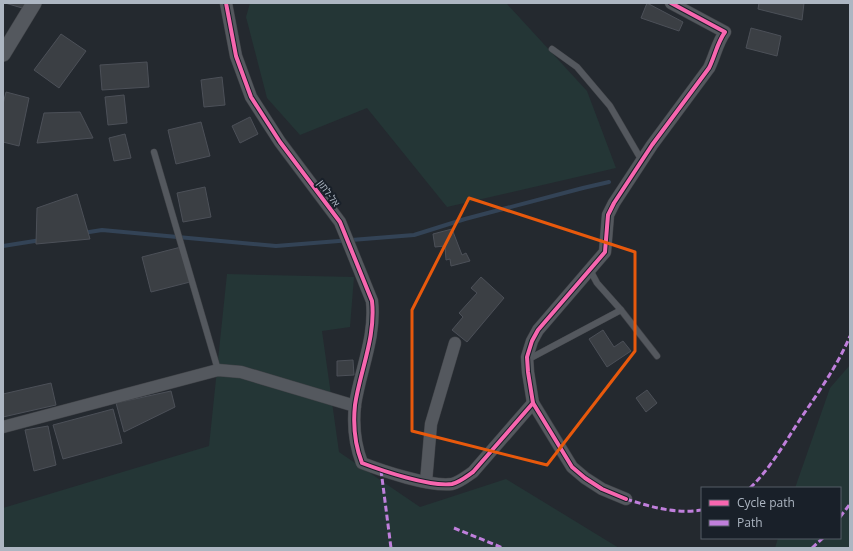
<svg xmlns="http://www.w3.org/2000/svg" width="853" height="551" font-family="'Open Sans','Noto Sans Hebrew',sans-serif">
  <rect width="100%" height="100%" fill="#24292f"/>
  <g fill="#243636">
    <path d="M250 3H508L507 4 587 91 616 168 447 207 367 108 300 135 267 98 246 17Z"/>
    <path d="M227 274 354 277 350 327 322 331 339 452 420 507 506 479 619 548H3V508L209 446Z"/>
    <path d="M850 365V548H775L778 538H840V488H795L830 388Z"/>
  </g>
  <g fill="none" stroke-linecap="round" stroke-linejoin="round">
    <g stroke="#334356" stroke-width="4">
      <path d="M83 233 102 230 276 246 414 235 465 219 583 188 609 182"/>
      <path d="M3 246 41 240"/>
    </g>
  </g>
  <g fill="#3b3f44" stroke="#4c5058">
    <path d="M5 3H31L29 10Z"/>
    <path d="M647 3 683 22 679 31 641 18Z"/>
    <path d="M759 3H804L802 20 758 9Z"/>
    <path d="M751 28 781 36 777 56 746 48Z"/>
    <path d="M61 34 86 51 59 88 34 70Z"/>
    <path d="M147 62 149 87 102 90 100 65Z"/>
    <path d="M222 77 225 105 204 107 201 80Z"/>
    <path d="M6 92 29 98 19 146 3 142V104Z"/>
    <path d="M124 95 127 123 108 125 105 97Z"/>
    <path d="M80 112 93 138 37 143 44 113Z"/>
    <path d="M250 117 258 134 240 143 232 126Z"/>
    <path d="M201 122 210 156 176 164 168 130Z"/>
    <path d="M125 134 131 158 114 161 109 138Z"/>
    <path d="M205 187 211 217 183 222 177 193Z"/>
    <path d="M77 194 90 239 36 244 37 208Z"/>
    <path d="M452 229 462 255 466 253 470 261 451 266 450 259 446 260 445 246 435 247 433 234Z"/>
    <path d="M181 247 190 282 151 292 142 257Z"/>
    <path d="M481 277 504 298 467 342 452 330 463 317 459 313 477 293 471 288Z"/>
    <path d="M603 330 614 347 623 341 631 351 607 367 589 339Z"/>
    <path d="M353 360 354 375 337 376V361Z"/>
    <path d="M51 383 56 405 3 417V394Z"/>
    <path d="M647 390 657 403 646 412 636 398Z"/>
    <path d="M171 391 175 407 124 432 116 403Z"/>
    <path d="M113 409 122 443 63 459 53 425Z"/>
    <path d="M48 426 56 465 34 471 25 430Z"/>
  </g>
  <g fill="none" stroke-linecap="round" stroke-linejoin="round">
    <g stroke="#404348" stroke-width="7">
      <g id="service">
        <path d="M552 49 577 67 610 106 642 161"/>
        <path d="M154 152 218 370"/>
        <path d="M590 270 597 283 621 310 657 356"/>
        <path d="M527 360 621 310"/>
      </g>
    </g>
    <g stroke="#404348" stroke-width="13">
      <g id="minor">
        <path d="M226 3 236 56 251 97 280 142 340 222 372 301C376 337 360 371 355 405 353 424 355 445 362 463 383 471 430 487 452 484 460 482 467 476 473 472L533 403"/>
        <path d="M3 427 218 370 241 372 355 406"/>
        <path d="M426 482 431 424 455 343"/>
        <path d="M626 499 602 489 585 478 572 467 533 403 528 372 527 357 532 341 538 330 605 252 608 215 614 203 652 145 709 68C715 56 717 43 725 32L671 3"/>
      </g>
    </g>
    <g stroke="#404348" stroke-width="16">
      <path id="tertiary" d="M3 54 34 3"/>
    </g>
    <use href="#service" stroke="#54585e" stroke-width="6"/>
    <use href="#minor" stroke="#54585e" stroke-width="12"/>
    <use href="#tertiary" stroke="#54585e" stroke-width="15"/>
    <g stroke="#c07fdc" stroke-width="3" stroke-dasharray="6 3" stroke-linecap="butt">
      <path d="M381 470 391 548"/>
      <path d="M750 488C770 469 784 444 799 421 817 394 837 367 850 336"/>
      <path d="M626 499C652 507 673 514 702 510"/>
      <path d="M840 517 850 504"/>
      <path d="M454 528 503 548"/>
      <path d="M812 548 823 538"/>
    </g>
    <g stroke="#192029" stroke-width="6">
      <g id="cycleway">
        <path d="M226 3 236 56 251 97 280 142 340 222 372 301C376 337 360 371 355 405 353 424 355 445 362 463 383 471 430 487 452 484 460 482 467 476 473 472L533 403"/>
        <path d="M626 499 602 489 585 478 572 467 533 403 528 372 527 357 532 341 538 330 605 252 608 215 614 203 652 145 709 68C715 56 717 43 725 32L671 3"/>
      </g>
    </g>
    <use href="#cycleway" stroke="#f766af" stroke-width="4"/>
  </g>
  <path fill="none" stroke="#e8590c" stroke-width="3" stroke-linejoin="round" d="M469 198 635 252V351L547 465 412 431V310Z"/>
  <g text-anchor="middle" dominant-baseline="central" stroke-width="4" stroke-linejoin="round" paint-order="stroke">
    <g font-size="10" fill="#adb6c2" stroke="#192029">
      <text transform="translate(329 193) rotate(54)">אל-לתון</text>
    </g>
  </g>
  <rect width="853" height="551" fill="none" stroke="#adb6c2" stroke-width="8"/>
  <rect x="701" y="487" width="140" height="52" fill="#192029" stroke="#545c66"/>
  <rect x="709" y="500" width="20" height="6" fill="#f766af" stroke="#545c66"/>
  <text x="737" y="507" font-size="12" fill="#adb6c2">Cycle path</text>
  <rect x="709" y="520" width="20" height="6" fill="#c07fdc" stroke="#545c66"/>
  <text x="737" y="527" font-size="12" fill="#adb6c2">Path</text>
</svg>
